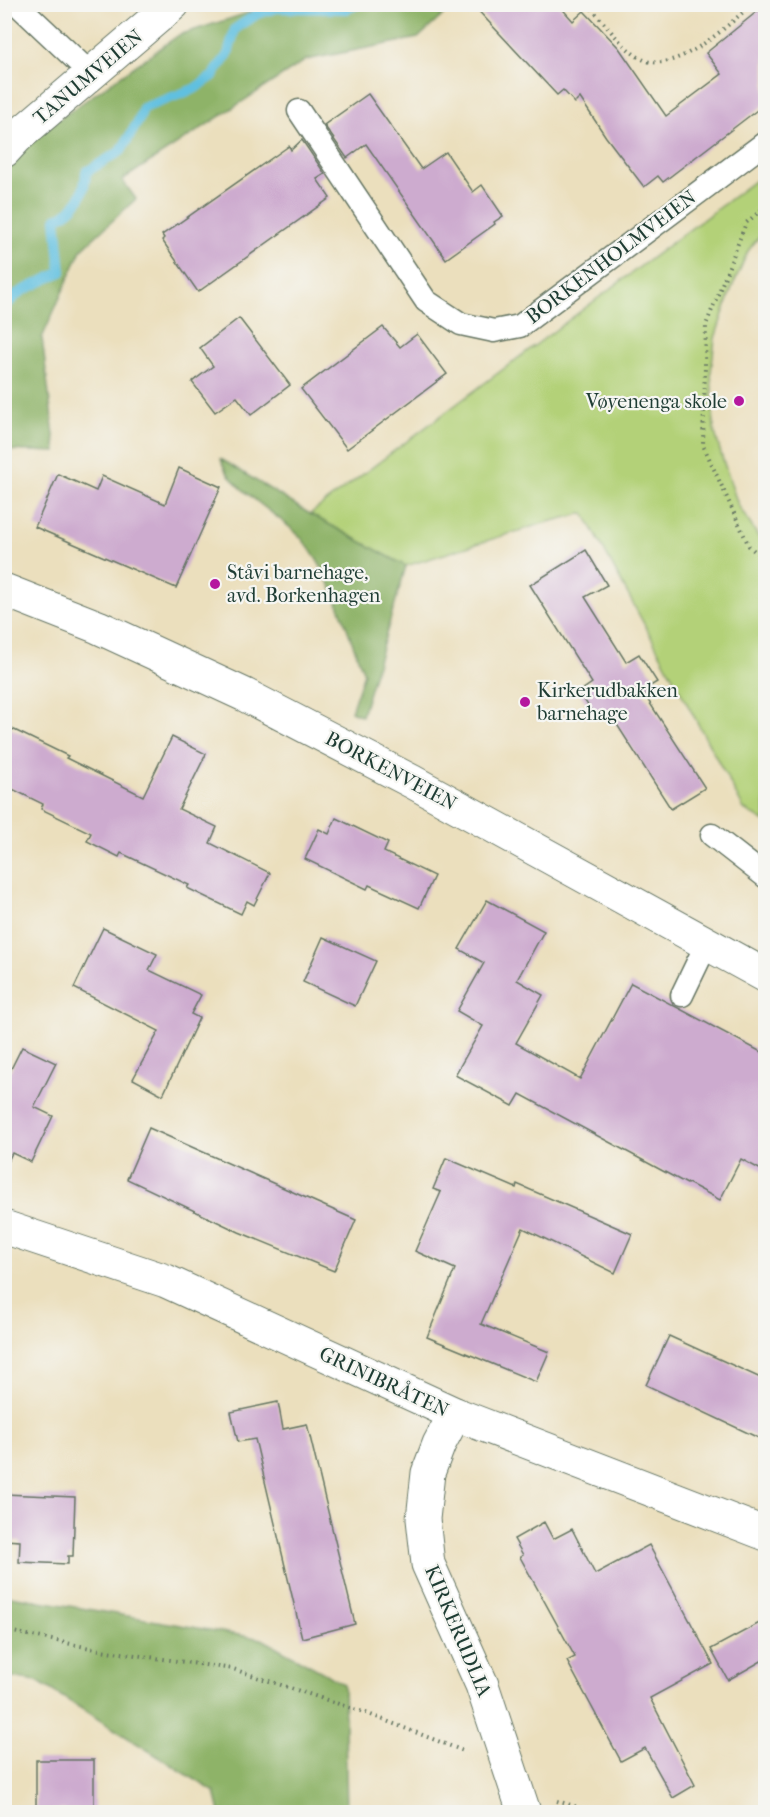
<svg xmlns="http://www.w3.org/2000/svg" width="770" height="1817" font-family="'IM FELL French Canon',serif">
  <rect width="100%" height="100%" fill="#f6f6f2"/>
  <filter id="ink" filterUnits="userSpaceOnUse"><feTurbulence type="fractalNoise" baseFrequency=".0167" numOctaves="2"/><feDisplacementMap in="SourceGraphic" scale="12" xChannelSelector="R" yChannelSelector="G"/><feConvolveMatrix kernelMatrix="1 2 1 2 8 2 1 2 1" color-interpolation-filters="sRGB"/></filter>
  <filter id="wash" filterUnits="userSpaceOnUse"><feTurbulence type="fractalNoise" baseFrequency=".008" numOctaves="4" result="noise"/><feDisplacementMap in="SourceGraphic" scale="24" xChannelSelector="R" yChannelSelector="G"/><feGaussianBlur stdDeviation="1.35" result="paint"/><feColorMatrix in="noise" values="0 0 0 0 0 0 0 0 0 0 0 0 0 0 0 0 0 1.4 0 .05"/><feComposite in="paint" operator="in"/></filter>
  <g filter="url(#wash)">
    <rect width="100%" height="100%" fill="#ebdfbd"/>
    <path fill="#b3d178" stroke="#698756" stroke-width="1.5" d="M765 173V229L748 251 731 290 715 338 711 372 714 429 721 454 738 505 765 547V822L744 809 584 513 544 523 406 566 310 514Z"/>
    <g fill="#8eb368" stroke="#56784e" stroke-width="1.5">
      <path d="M273 5H454L418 38 306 60 122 180 136 199 81 250 42 338 56 452 5 450 4 162 11 153 179 35Z"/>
      <path d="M221 459 310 514 406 566 362 716 351 711 364 673C345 628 334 577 302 539 284 517 226 487 221 459Z"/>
      <path d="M5 1595 262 1639 344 1684 347 1812H220L215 1792 37 1681 5 1676Z"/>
    </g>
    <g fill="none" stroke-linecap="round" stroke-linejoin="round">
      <path stroke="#61c0e0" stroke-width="10" d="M4 307 20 292 61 272 56 219C77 209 85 195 86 172L121 151 140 118 143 108 194 89 213 76 228 54 235 29 257 14 277 8 347 9 358 4"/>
    </g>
    <g id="blocks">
      <g fill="#cdabcf">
        <path d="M472 4H558L573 21 584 11 619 48 666 116 722 74 706 53 765 5V104L663 182 658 176 644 187 606 137 580 98 575 103 563 90 557 95Z"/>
        <path d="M368 94 421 169 446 152 473 192 482 185 503 216 494 222 495 224 446 259 366 144 347 158 324 125Z"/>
        <path d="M302 140 325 174 317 179 330 198 198 292 162 240 164 238 162 235 289 146 291 150Z"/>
        <path d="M239 318 290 385 251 415 237 397 215 412 192 382 213 366 200 348Z"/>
        <path d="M383 327 400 347 417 334 447 374 347 449 301 389Z"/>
        <path d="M179 468 221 487 176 588 35 527 58 474 96 491 102 476 165 504Z"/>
        <path d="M586 550 607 585 585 597 626 662 639 654 657 682 642 691 705 788 671 809 609 712 597 719 579 692 592 683 530 585Z"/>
        <path d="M4 725 68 756 66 758 143 796 172 737 206 754 179 809 217 827 210 843 270 873 254 905 247 901 241 914 187 888 189 885 121 853 119 857 87 841 91 833 41 809 43 804 4 785Z"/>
        <path d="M336 818 388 843 384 852 434 876 419 908 369 885 367 889 305 859 319 829 329 834Z"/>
        <path d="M487 900 544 931 517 980 543 995 516 1043 580 1079 631 983 765 1054V1172L741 1159 720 1200 688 1183 687 1184 520 1094 513 1106 455 1075 483 1026 457 1011 484 963 459 949Z"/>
        <path d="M103 928 157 954 149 970 201 995 191 1014 199 1018 163 1095 133 1079 159 1031 74 988Z"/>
        <path d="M323 937 376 961 355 1006 303 982Z"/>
        <path d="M22 1047 56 1063 34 1107 53 1116 31 1162 12 1153 4 1169V1083Z"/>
        <path d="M149 1128 356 1220 334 1271 239 1232 127 1179Z"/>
        <path d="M446 1158 516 1188 517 1184 632 1234 615 1273 523 1228 481 1324 549 1352 536 1382 427 1337 455 1269 415 1251 441 1192 433 1189Z"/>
        <path d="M669 1336 765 1380V1441L646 1385Z"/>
        <path d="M278 1402 283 1429 307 1424 355 1624 302 1638 255 1439 238 1442 231 1412Z"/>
        <path d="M4 1494 75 1497 73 1556H68V1564L19 1562 20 1541 4 1540Z"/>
        <path d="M544 1522 553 1539 572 1529 595 1574 649 1545 713 1664 650 1698 695 1785 673 1798 645 1748 621 1761 567 1661 575 1657 520 1557 523 1555 514 1539Z"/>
        <path d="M765 1620V1659L728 1680 711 1649Z"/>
        <rect x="36" y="1760" width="58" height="50"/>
      </g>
    </g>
  </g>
  <g filter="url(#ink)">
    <use href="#blocks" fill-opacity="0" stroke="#667664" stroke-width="1.5"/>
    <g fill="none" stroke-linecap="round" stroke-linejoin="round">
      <g stroke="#667664" stroke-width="25">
        <g id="lane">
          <path d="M17 4 91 74"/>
          <path d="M299 111 426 301 461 324 494 331 520 326 766 142"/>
          <path d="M712 835 766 877"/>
          <path d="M682 995 707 943"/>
        </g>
      </g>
      <g stroke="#667664" stroke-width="35">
        <g id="street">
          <path d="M4 151 17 137 173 4"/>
          <path d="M4 590 98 627 245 695 413 782 766 976"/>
          <path d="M4 1227 166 1281 455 1414 766 1534"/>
          <path d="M455 1414 439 1444 428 1473 423 1519 428 1564 482 1685 524 1812"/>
        </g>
      </g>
      <g stroke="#667664" stroke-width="4" stroke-dasharray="1.5 4.5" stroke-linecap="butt">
        <path d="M588 4C603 21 624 51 644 60 677 74 730 24 752 4"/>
        <path d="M766 206 746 223 706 325 703 445 749 546 766 562"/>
        <path d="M4 1630 100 1650 233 1669 366 1713 466 1752"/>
        <path d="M557 1801 595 1812"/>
      </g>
      <use href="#lane" stroke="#fff" stroke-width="22"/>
      <use href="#street" stroke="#fff" stroke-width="33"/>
    </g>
  </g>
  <g fill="#b5179e" stroke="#f6f6f2" stroke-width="2">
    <circle cx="739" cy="401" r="6"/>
    <circle cx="215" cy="584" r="6"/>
    <circle cx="525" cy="702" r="6"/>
  </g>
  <g text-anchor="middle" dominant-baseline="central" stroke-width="4.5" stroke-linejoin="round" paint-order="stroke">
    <g font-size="20" fill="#1f3d34" stroke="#f6f6f2">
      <text transform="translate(88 77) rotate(-40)">TANUMVEIEN</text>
      <text transform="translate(611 257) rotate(-37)">BORKENHOLMVEIEN</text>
      <text transform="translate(391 771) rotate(28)">BORKENVEIEN</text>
      <text transform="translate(384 1382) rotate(25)">GRINIBRÅTEN</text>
      <text transform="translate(458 1631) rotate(67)">KIRKERUDLIA</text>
    </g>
    <g font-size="20" fill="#1f3d34" stroke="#f6f6f2" text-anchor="start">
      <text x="727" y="401" text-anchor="end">Vøyenenga skole</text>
      <text x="227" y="572">Ståvi barnehage,<tspan x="227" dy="23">avd. Borkenhagen</tspan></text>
      <text x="537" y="690">Kirkerudbakken<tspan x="537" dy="23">barnehage</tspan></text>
    </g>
  </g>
  <rect width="770" height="1817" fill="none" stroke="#f6f6f2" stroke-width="24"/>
</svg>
